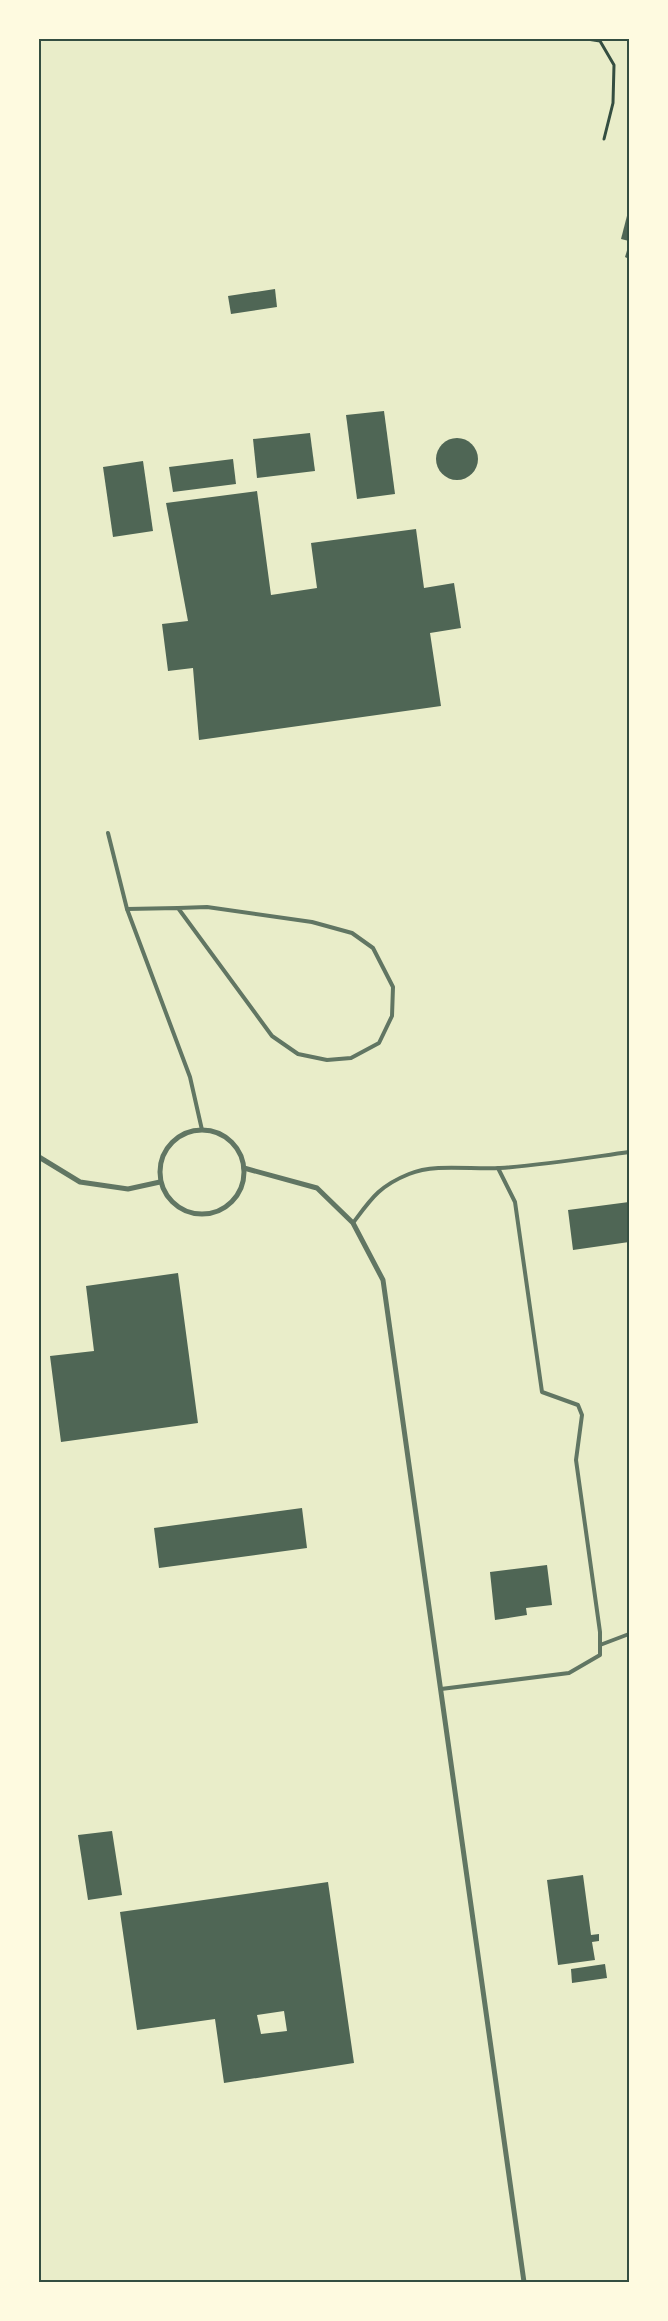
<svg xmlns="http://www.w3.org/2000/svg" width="668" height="2321" font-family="'Source Serif 4',serif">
  <rect width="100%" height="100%" fill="#e9edc9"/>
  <g fill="#4f6655" fill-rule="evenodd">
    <path d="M629 208V241L621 239Z"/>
    <path d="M629 244V259L625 257Z"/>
    <path d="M275 289 277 307 231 314 228 296Z"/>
    <path d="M384 411 395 494 357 499 346 415Z"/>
    <path d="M310 433 315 471 257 478 253 439Z"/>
    <circle cx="457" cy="459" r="21"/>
    <path d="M233 459 236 484 173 492 169 467Z"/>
    <path d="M143 461 153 531 113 537 103 467Z"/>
    <path d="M257 491 271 595 317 588 311 543 416 529 424 588 454 583 461 628 430 633 441 706 199 740 193 668 168 671 162 624 188 621 166 503Z"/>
    <path d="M629 1202V1242L573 1250 568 1210Z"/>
    <path d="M178 1273 198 1423 61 1442 50 1356 94 1351 86 1286Z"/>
    <path d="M302 1508 307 1548 159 1568 154 1528Z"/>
    <path d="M547 1565 552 1605 526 1608 527 1615 495 1620 490 1572Z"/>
    <path d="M112 1831 122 1895 88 1900 78 1835Z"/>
    <path d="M583 1875 591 1935 599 1934V1941L592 1942 595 1960 558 1965 547 1880Z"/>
    <path d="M328 1882 354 2063 224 2083 215 2019 137 2030 120 1912ZM284 2011 287 2031 261 2034 257 2015Z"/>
    <path d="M605 1964 607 1978 572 1983 571 1969Z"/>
  </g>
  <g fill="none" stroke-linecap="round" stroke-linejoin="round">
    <path stroke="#344e41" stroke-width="3" d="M587 39 600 41 614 65 613 103 604 139"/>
    <g stroke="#617663" stroke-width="4">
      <path d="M108 833 127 909 190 1077 202 1130"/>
      <path d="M127 909 178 908 207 907 312 922 352 933 373 948 393 987 392 1016 379 1043 351 1058 327 1060 298 1054 272 1036 178 908"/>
      <path d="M353 1223C371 1199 379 1186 409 1174 435 1163 473 1170 500 1168 544 1165 586 1158 629 1152"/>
      <path d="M600 1645 629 1634"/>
      <path d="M441 1689 569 1673 600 1655V1632L576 1460 582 1415 578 1405 542 1392 515 1202 498 1168"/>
    </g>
    <g stroke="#617663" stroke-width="5">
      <circle cx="202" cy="1172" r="42"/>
      <path d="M39 1157 80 1182 128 1189 160 1182"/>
      <path d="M244 1168 317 1188 353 1223 383 1280 524 2282"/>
    </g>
  </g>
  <rect width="668" height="2321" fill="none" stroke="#fefae0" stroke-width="80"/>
  <rect x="40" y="40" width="588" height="2241" fill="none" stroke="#344e41" stroke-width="2"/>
</svg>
